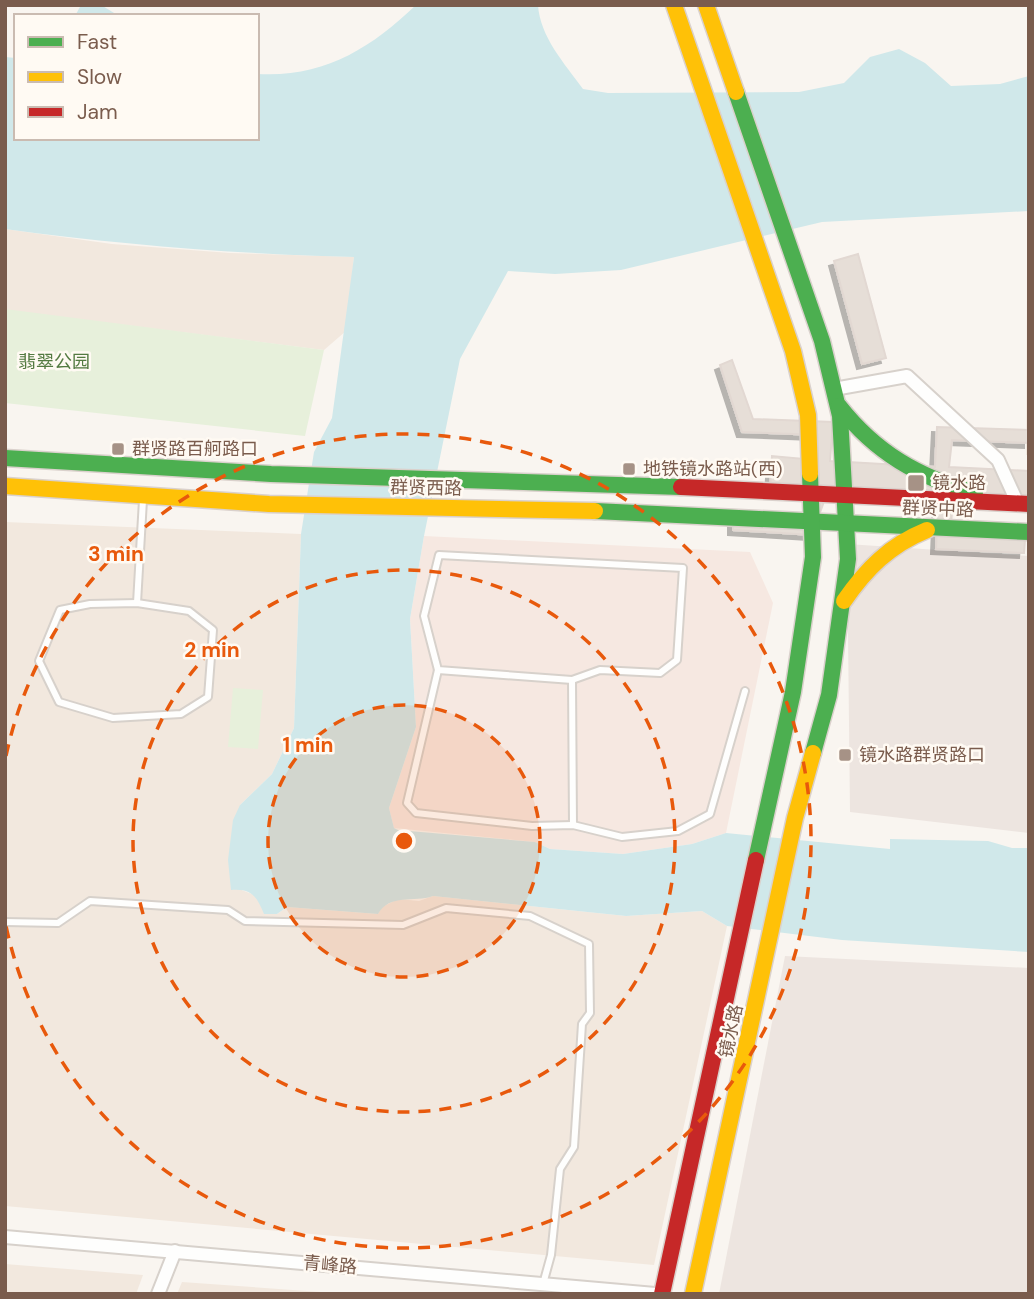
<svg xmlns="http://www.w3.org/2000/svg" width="1034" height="1299" font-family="'DM Sans','Noto Sans SC',sans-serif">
  <defs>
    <filter id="shadow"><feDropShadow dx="-5" dy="5" stdDeviation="0" flood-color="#0004"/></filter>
  </defs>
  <rect width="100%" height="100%" fill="#f9f5f0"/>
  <g fill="#f2e8de">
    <path d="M5 229 112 244 230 253 354 257 346 331 324 350 5 310Z"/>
    <path d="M1027 258H1029V455H1026Z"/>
    <path d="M5 522 301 534 294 728 272 774 240 805 239 889 257 896 265 913 277 914 287 907 378 914 382 907 398 899 419 901 433 896 626 916 702 911 727 926 654 1265 5 1206Z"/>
    <path d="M5 1264 143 1275 136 1294H5Z"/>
    <path d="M182 1282 349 1294H177Z"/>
  </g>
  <path fill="#f6e8e1" d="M424 536 750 552 773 603 726 833 692 844 623 854 550 849 535 842 394 828 389 808 416 727 410 619Z"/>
  <g fill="#ede5e0">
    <path d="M847 544 1029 556V833L850 812Z"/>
    <path d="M785 956 1029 968V1294H719Z"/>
  </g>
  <g fill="#e7f0db">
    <path d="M5 309 324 350 305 436 5 403Z"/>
    <path d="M233 688 263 690 258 749 228 747Z"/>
  </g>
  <g fill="#d0e8ea">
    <path d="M81 5H101L119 16H75Z"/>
    <path d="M416 5H538C540 37 565 64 583 89L608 93 799 92 844 83 870 57 899 49 925 63 951 86 1000 84 1029 76V211L822 222 621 270 555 274 508 271 460 359 424 536 410 619 416 727 389 808 394 828 398 830 535 842 550 849 623 854 692 844 726 833 890 849V839L988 841 1012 848H1029V952L842 940 727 926 702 911 626 916 433 896C414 903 390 893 378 914L287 907 277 914H264C257 897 252 888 231 890L228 860 233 820 240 805 272 774 294 728 301 534 314 452 332 418 354 257C236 254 122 245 5 229V57L16 58V138H257V74C323 78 370 49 416 5Z"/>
  </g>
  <g fill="#e6ded7" stroke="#e2d8d2" stroke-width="2" filter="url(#shadow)">
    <path d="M858 254 886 358 862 364 834 261Z"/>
    <path d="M732 360 753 419 833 422 830 461 935 467 937 427 1029 430V443L952 440 949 467 1029 471V505L953 501 950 535 1025 540 1024 553 936 549 938 500 827 493 812 535 733 530V519L803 524 815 493 770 490 772 456 815 460 817 435 742 432 720 365Z"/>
  </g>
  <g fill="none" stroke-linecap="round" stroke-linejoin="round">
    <g stroke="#d7d1cb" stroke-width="10">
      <g id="lane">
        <path d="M439 555 683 568 677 660 660 673 600 670 572 680 438 670 424 616Z"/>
        <path d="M137 603 189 611 213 630 208 697 181 714 113 718 59 702 39 661 60 610 90 604Z"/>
        <path d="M137 603 143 500"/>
        <path d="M438 670 407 803 416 813 532 826 573 825 622 837 678 831 710 814 745 691"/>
        <path d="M572 680 573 825"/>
        <path d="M5 922 58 923 90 901 228 910 245 921 403 925 446 908 530 916 589 944 590 1013 582 1024 574 1147 560 1169 551 1255 543 1284"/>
      </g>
    </g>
    <g stroke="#d7d1cb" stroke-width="16">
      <g id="street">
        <path d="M834 389 907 376 998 460 1018 504"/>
        <path d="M5 1237 655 1294"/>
        <path d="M158 1294 175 1251"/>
      </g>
    </g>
    <g stroke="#dad1cc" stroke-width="19">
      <g id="fast">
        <path d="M736 92 822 341 840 416 848 559 829 695 813 753"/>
        <path d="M839 406C876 453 918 477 975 493"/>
        <path d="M5 458 271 474 681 487"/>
        <path d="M595 511 1029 532"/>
        <path d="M756 860 793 692 813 557 810 474"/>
      </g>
    </g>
    <g stroke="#dad1cc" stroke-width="19">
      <g id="slow">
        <path d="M674 5 793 351 808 415 810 474"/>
        <path d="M706 5 736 92"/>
        <path d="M5 486 269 504 595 511"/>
        <path d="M844 601C866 569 890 545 927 530"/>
        <path d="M693 1294 795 818 813 753"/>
      </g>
    </g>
    <g stroke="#dad1cc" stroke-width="19">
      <g id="jam">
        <path d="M681 487 1029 504"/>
        <path d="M662 1294 756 860"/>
      </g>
    </g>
    <use href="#lane" stroke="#fefefd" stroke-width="6"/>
    <use href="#street" stroke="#fefefd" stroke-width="12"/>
    <use href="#fast" stroke="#4caf50" stroke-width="16"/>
    <use href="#slow" stroke="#ffc107" stroke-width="16"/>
    <use href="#jam" stroke="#c62828" stroke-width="16"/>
  </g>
  <circle cx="404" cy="841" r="136" fill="#e8590c" fill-opacity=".12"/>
  <g fill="none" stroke="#e8590c" stroke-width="3.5" stroke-dasharray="12 9">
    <circle cx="404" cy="841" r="136"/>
    <circle cx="404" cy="841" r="271"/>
    <path d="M6 756A407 407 0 1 1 6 926"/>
  </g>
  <g fill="#a69286" stroke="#fffaf3" stroke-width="2.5">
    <rect x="111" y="442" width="14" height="14" rx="3.5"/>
    <rect x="622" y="462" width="14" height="14" rx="3.5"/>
    <rect x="907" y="474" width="18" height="18" rx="3.5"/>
    <rect x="838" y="748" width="14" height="14" rx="3.5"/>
  </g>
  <g text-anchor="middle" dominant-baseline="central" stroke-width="5" stroke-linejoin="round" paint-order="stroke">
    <g font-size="18" fill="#537a41" stroke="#fffaf3">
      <text x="54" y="362">翡翠公园</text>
    </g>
    <g font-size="18" fill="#7a5c4d" stroke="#fffaf3" text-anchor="start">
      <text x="132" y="449">群贤路百舸路口</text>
      <text x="643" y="469">地铁镜水路站(西)</text>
      <text x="932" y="483">镜水路</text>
      <text x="859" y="755">镜水路群贤路口</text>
    </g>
    <g font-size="18" fill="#7a5c4d" stroke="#fffaf3">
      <text transform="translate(426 488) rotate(1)">群贤西路</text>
      <text transform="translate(938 509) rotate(2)">群贤中路</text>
      <text transform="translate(731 1031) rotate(-78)">镜水路</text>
      <text transform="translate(330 1265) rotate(5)">青峰路</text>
    </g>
  </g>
  <circle cx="404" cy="841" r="10" fill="#e8590c" stroke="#fffaf3" stroke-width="3.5"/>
  <g font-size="21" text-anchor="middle" font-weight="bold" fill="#e8590c" stroke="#fffaf3" stroke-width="5" stroke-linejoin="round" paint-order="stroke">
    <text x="116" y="561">3 min</text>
    <text x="212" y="657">2 min</text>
    <text x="308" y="752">1 min</text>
  </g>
  <rect width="1034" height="1299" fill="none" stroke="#7a5c4d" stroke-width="14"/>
  <rect x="14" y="14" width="245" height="126" fill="#fffaf3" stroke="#cabbb1" stroke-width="2"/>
  <rect x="28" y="37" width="35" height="10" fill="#4caf50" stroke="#cabbb1" stroke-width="2"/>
  <text x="77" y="49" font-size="21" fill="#7a5c4d">Fast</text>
  <rect x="28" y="72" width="35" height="10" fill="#ffc107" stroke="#cabbb1" stroke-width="2"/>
  <text x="77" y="84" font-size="21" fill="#7a5c4d">Slow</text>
  <rect x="28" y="107" width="35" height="10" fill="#c62828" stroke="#cabbb1" stroke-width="2"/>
  <text x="77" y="119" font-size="21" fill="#7a5c4d">Jam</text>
</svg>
